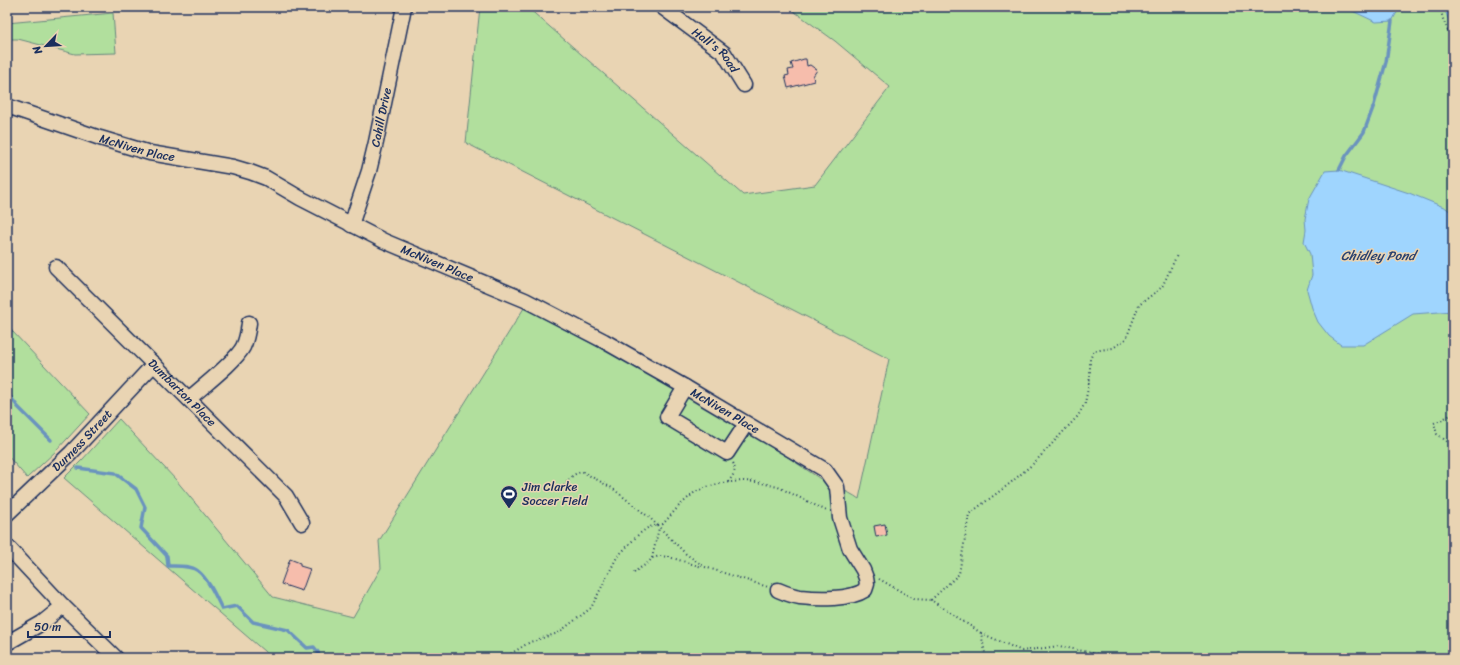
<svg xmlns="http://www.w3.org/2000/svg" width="1460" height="665" font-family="Sriracha,sans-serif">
  <rect width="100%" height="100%" fill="#e9d4b3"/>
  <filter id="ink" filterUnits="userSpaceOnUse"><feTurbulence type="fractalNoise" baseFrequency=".025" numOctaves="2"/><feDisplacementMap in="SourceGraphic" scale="8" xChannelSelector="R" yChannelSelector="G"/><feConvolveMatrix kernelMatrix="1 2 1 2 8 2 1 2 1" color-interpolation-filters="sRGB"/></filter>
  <g filter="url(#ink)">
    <g fill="#b1df9d" stroke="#66877e">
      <path d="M480 7H527L743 195 815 185 890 87 835 41 788 7H1453V658H272L64 478 83 459 119 419 176 480 273 597 353 617 381 568 379 541 524 308C625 361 726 414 819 478 832 487 847 490 859 499L889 359 466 143Z"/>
      <path d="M113 13 116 53 75 54 18 39H7V23Z"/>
      <path d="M7 322 12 331 90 414 56 451 27 478 7 455Z"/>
    </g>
    <g fill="#9fd5fe" stroke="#6a93be">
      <path d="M1344 7H1400L1392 21 1376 22Z"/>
      <path d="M1446 7H1453V31L1446 13Z"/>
      <path d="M1339 170 1409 193 1446 208 1453 214V311L1413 314 1363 345H1341L1329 336 1318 322 1312 308 1307 290 1312 275 1310 254 1304 242 1306 230 1305 219 1309 199 1325 171Z"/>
    </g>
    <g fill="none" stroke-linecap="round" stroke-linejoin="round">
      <g stroke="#6a93be" stroke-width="3.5">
        <path d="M1339 170 1346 156 1364 132 1374 105 1386 62 1392 21"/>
        <path d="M7 392 18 407 51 440"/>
        <path d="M78 468 115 473 136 489 145 507 141 528 167 556 168 566C177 566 191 565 198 571 209 580 216 597 222 609L237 606 253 622 288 630 307 648 314 647 318 652 319 658"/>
      </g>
    </g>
    <g fill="#f6bdac" stroke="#1b2f5e">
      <path d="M804 59H806L807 66 810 65 817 70 813 76 814 81 788 88 785 76 789 75 788 70 793 69 791 63Z"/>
      <path d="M885 524 887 535 876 537 874 526Z"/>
      <path d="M290 559 300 563V566L310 569 302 591 281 584Z"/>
    </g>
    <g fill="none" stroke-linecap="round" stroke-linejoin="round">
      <g stroke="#1b2f5e" stroke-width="17">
        <g id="minor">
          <path id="s1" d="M662 7 724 53 744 85"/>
          <path id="s2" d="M7 106 100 138 150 153 233 167 250 172 266 178 300 198 384 241 525 300 604 341 685 387 825 470 837 487 840 518 850 549 863 570 866 578 867 584 865 590C850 600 818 599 800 597 793 596 785 593 778 590"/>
          <path id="s3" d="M351 225 369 171 376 142 404 7"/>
          <path id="s4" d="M56 267 286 496 302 523"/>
          <path d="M685 387 667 417 727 453 746 424"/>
          <path d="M189 399C203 386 235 362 243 347 247 339 248 331 249 323"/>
          <path id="s5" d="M7 514 71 453 154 364"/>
          <path d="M7 546 63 606 116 658"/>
          <path d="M7 643 42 623 63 606"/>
        </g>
      </g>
      <g stroke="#1b2f5e" stroke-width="2" stroke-dasharray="1 3" stroke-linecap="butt">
        <path d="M1440 7 1443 19 1453 43"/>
        <path d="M1453 414 1434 423 1437 434 1453 446"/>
        <path d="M728 482C733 476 737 470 733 463"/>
        <path d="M564 486C570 478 573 473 583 472L612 488 650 518 686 554 705 567 768 587"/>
        <path d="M652 558 659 528"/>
        <path d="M634 573C640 566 646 567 652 558L660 556 669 557 702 567"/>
        <path d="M879 579 914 599 931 600 981 633 986 658"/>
        <path d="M931 600 959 574 969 514 1008 485 1034 463 1078 416 1085 403 1090 378V359L1094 351 1113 348 1126 339 1139 305 1162 287 1177 255"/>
        <path d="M981 633 1022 651 1059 646 1097 654 1107 658"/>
        <path d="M504 658 530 642 558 633 591 608 617 557 639 534 649 527 663 524 679 506 695 492 707 487 721 483 743 481 757 482 778 487 827 511"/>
      </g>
      <use href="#minor" stroke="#e9d4b3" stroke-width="14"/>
    </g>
  </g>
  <defs>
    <g id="stadium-pin" transform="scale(0.9)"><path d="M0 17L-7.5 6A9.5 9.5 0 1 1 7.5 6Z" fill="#1b2f5e" stroke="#e9d4b3"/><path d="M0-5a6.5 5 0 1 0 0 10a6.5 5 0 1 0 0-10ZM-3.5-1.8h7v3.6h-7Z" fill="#fff"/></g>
  </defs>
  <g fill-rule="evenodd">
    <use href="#stadium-pin" x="509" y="494"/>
  </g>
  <g text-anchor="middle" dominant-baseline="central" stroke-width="3" stroke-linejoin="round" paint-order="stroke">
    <g font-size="12" fill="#1b2f5e" stroke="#e9d4b3">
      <text stroke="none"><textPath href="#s1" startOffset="69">Hall's Road</textPath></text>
      <text stroke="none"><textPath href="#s3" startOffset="112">Cahill Drive</textPath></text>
      <text stroke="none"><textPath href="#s2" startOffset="137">McNiven Place</textPath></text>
      <text stroke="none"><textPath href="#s2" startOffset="461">McNiven Place</textPath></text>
      <text stroke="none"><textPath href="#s4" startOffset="178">Dumbarton Place</textPath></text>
      <text stroke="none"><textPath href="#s2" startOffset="785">McNiven Place</textPath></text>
      <text stroke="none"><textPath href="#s5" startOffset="105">Durness Street</textPath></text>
    </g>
    <g font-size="12" fill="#1b2f5e" stroke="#e9d4b3" text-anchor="start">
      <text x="522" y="487">Jim Clarke<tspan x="522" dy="14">Soccer Field</tspan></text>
    </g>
    <g font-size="13" font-style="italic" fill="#28406e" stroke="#e9d4b3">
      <text x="1378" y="255">Chidley Pond</text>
    </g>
  </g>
  <rect width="1460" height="665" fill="none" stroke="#e9d4b3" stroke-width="24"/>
  <rect x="12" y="12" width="1436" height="641" fill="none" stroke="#1b2f5e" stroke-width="1.5" filter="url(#ink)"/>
  <g transform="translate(46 46) rotate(245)" stroke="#e9d4b3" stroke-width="3" paint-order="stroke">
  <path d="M0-3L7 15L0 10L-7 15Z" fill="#1b2f5e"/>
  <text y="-6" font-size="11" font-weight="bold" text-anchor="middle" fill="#1b2f5e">N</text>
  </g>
  <path d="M28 631v6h82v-6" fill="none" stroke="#1b2f5e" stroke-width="2"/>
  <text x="34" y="631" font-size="12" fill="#1b2f5e" stroke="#e9d4b3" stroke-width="3" paint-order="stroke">50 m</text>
</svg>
